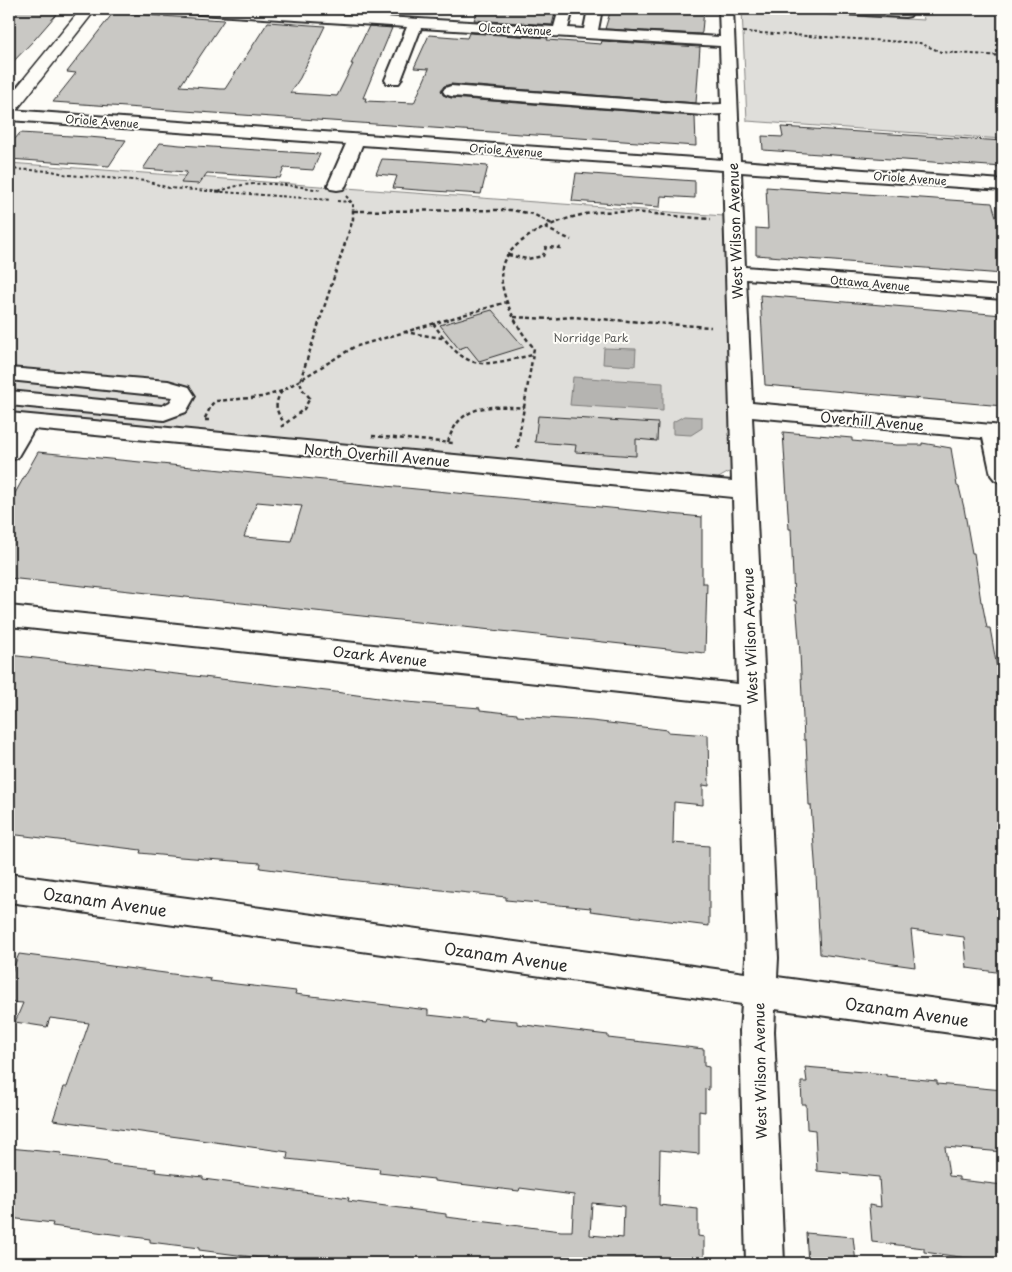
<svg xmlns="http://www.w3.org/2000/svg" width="1012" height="1272" font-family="'Playpen Sans',sans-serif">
  <rect width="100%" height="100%" fill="#fdfcf7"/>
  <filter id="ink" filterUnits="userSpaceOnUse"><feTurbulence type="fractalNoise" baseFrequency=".02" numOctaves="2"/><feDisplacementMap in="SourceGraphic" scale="10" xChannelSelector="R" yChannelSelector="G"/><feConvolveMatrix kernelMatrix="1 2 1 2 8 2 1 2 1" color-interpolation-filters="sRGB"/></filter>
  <g filter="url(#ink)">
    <g fill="#dfdeda" stroke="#858482">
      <path d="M922 9H1003V53L993 55 1003 58V139L747 121 742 10 924 20Z"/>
      <path d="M9 163 724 216 731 471 715 480 9 413Z"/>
    </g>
    <g fill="#b5b4b1" stroke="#7e7d7b">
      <path d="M604 348 636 349 635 366 603 364Z"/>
      <path d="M573 377 663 383V411L570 405Z"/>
      <path d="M684 416 702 417V428L691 435 673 434V422Z"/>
    </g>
    <g fill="#c9c8c4" stroke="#2b2b2b" fill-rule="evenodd">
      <path d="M17 9H61L35 39 9 66V19Z"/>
      <path d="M377 9H401L397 16 374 14Z"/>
      <path d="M479 9H556L552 25 474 20Z"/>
      <path d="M611 9H704L702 32 701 34 605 29Z"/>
      <path d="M113 13 224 20 180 86 220 89H225L268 22 325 26 300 78 290 93 337 96 353 64H351L369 26 392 28 363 98H366L365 101 414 103 429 69 414 68 429 35 467 38 469 33 548 38 547 40 601 44 602 41 700 47 696 103 451 84 444 86 441 90 443 95 451 98 695 116 696 146 53 102 76 73 67 72Z"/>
      <path d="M781 127 1003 141V167L763 150 762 136 783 137Z"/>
      <path d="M20 133 88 137 126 140 109 166 9 159V146Z"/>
      <path d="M160 143 180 145 320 154 313 170 284 168 280 178 207 173 199 184 181 183 187 172 143 169Z"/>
      <path d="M382 159 424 161 488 166 481 194 418 190 393 188 397 176 376 174Z"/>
      <path d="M576 173 695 181V198L661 196 660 207 572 201Z"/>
      <path d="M766 187 992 203 1003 240V274L756 255V228L768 229Z"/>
      <path d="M760 295 1003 315V406L765 385Z"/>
      <path d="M492 310 524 347 479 361 467 346 459 349 440 325Z"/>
      <path d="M538 416 658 423 657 441 636 439V456L575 452 576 445 535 442Z"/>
      <path d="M783 432 852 438V441L897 445H922V443L951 448 957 486 959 487 964 508 972 553H974L981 602H982L987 628H990L1003 702V973L967 968 964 937 911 930 915 967 820 954 816 875 811 805H809L806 740H804L800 653 796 601H794L791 529H789Z"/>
      <path d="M38 452 702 517V583H707L705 653 9 578V504ZM257 502 302 506 291 541 244 537Z"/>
      <path d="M9 655 335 692 407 702 480 708V710L517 714V716L592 721 668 730V732L708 735 709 786 703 785V805L674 802 673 843 709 846V926L590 911 591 908 506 900V897L339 879V878L260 868 261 863 180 857 140 853 141 850 9 834Z"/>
      <path d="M19 954 211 979 210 981 296 991 295 994 428 1010V1015L483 1021 484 1018 517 1021V1024L608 1035V1038L704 1049V1066L709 1067V1090L705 1089V1112L699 1111V1154L660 1150 659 1205 698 1209V1236L704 1237V1263H299L199 1250V1248L150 1242V1239L52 1226 53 1223 9 1218V1148L62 1153 61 1156 108 1162V1164L156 1169 155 1172 203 1177V1179L349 1198 348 1201 446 1214V1217L561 1231H572L574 1195 520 1188 519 1191 434 1181V1179L379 1173 380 1169 287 1159 288 1152 53 1120 64 1087H67L89 1023 50 1018 47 1027 15 1022 23 1003 9 1002V978ZM592 1203 624 1206 623 1238 590 1235Z"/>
      <path d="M805 1067 886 1074V1076L937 1081V1084L1003 1090V1152L945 1147 949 1176 959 1177V1180L1003 1185V1263L924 1252V1248L872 1242 869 1205 881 1207 879 1177 817 1171 815 1130 807 1129 806 1104H802L801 1082H807Z"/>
      <path d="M806 1233 853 1237 856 1263H808Z"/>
    </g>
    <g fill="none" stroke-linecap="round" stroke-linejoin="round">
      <g stroke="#2b2b2b" stroke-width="4">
        <g id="minor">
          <path d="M177 9H250L554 27 559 9H573L568 28 584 29 588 9H602L598 30 720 37 719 9H733L740 161 1003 180V190L741 172 745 267 1003 287V299L746 279 752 403 1003 426V483L995 480 991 475 983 438 752 417 778 958 777 977 1003 1008V1040L775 1009 774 1031 784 1263H746L740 1031 742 1004 9 902V874L745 973 746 958 739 705 9 626V606L738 684 733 497 34 429 17 458 9 460V434L13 427H9V413L732 481 723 170 362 145 346 185 343 189 337 190 331 189 328 185 346 144 9 120V110L723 160 722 114 703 115 451 96 445 94 443 91 445 88 451 86 703 105 722 104 720 46 421 28 401 80 399 83H387L385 80 407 27 184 13 179 12Z"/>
          <path d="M820 9H911L912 13 910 16 905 17 827 13 822 12Z"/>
          <path d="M9 368 168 381 189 387 195 396 186 412 164 420 9 405V391L162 406 170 402 173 397 9 380Z"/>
        </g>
      </g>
      <g stroke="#2b2b2b" stroke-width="3">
        <path id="major" d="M81 9H96L15 112 9 113V97Z"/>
      </g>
      <g stroke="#2b2b2b" stroke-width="2" stroke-dasharray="3 2.5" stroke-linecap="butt">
        <path d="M743 32 920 43 941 52 1003 56"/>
        <path d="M9 169 52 171 68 175 146 181 169 188 331 200"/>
        <path d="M219 192C248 178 290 185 321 190"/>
        <path d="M346 196 353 204V210"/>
        <path d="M337 201 351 202"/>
        <path d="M502 210H511"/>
      </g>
      <g stroke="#2b2b2b" stroke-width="2.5" stroke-dasharray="4 3" stroke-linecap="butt">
        <path d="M354 211 510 210 533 214 552 224"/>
        <path d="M545 228 571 240"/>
        <path d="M508 255 527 259 543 256 546 247 561 248"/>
        <path d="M514 317 550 319 572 317 711 327"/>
        <path d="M433 323C468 374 478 366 533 355"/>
        <path d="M404 332 442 338"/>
        <path d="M282 391C274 403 275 411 284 422"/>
        <path d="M209 420H204L212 404 216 401 262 397 282 391 354 347 507 302"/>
        <path d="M281 427 304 409 310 398 302 389 300 381 353 219V209"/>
        <path d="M372 436 453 443"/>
        <path d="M448 442C459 404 490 405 524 408"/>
        <path d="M517 449 534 348C518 331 493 285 504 261 518 233 571 214 600 212 637 210 674 217 711 219"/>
      </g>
      <use href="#minor" fill="#fdfcf7" fill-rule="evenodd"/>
      <use href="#major" fill="#fdfcf7" fill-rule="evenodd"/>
    </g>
  </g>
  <g text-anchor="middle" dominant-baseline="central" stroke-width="4" stroke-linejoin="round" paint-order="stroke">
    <g font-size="11" fill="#2b2b2b" stroke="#fdfcf7">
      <text transform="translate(515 29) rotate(3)">Olcott Avenue</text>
      <text transform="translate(102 121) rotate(4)">Oriole Avenue</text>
      <text transform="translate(506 150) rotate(4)">Oriole Avenue</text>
      <text transform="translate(910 178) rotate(4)">Oriole Avenue</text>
      <text transform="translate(870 283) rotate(5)">Ottawa Avenue</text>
    </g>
    <g font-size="11" fill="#585857" stroke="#fdfcf7">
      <text x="591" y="337">Norridge Park</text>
    </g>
    <g font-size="14" fill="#2b2b2b" stroke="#fdfcf7">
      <text transform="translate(735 231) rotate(-92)">West Wilson Avenue</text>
      <text transform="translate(872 421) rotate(5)">Overhill Avenue</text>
      <text transform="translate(377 455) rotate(5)">North Overhill Avenue</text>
      <text transform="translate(750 636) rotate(-92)">West Wilson Avenue</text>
      <text transform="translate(380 656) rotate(6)">Ozark Avenue</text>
      <text transform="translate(760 1071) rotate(-91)">West Wilson Avenue</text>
    </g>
    <g font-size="16" fill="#2b2b2b" stroke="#fdfcf7">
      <text transform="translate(105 901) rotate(8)">Ozanam Avenue</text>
      <text transform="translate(506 956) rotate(8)">Ozanam Avenue</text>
      <text transform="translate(907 1011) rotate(8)">Ozanam Avenue</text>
    </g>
  </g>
  <rect width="1012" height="1272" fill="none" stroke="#fdfcf7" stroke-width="30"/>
  <rect x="15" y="15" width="982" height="1242" fill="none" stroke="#2b2b2b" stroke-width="2" filter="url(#ink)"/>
</svg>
